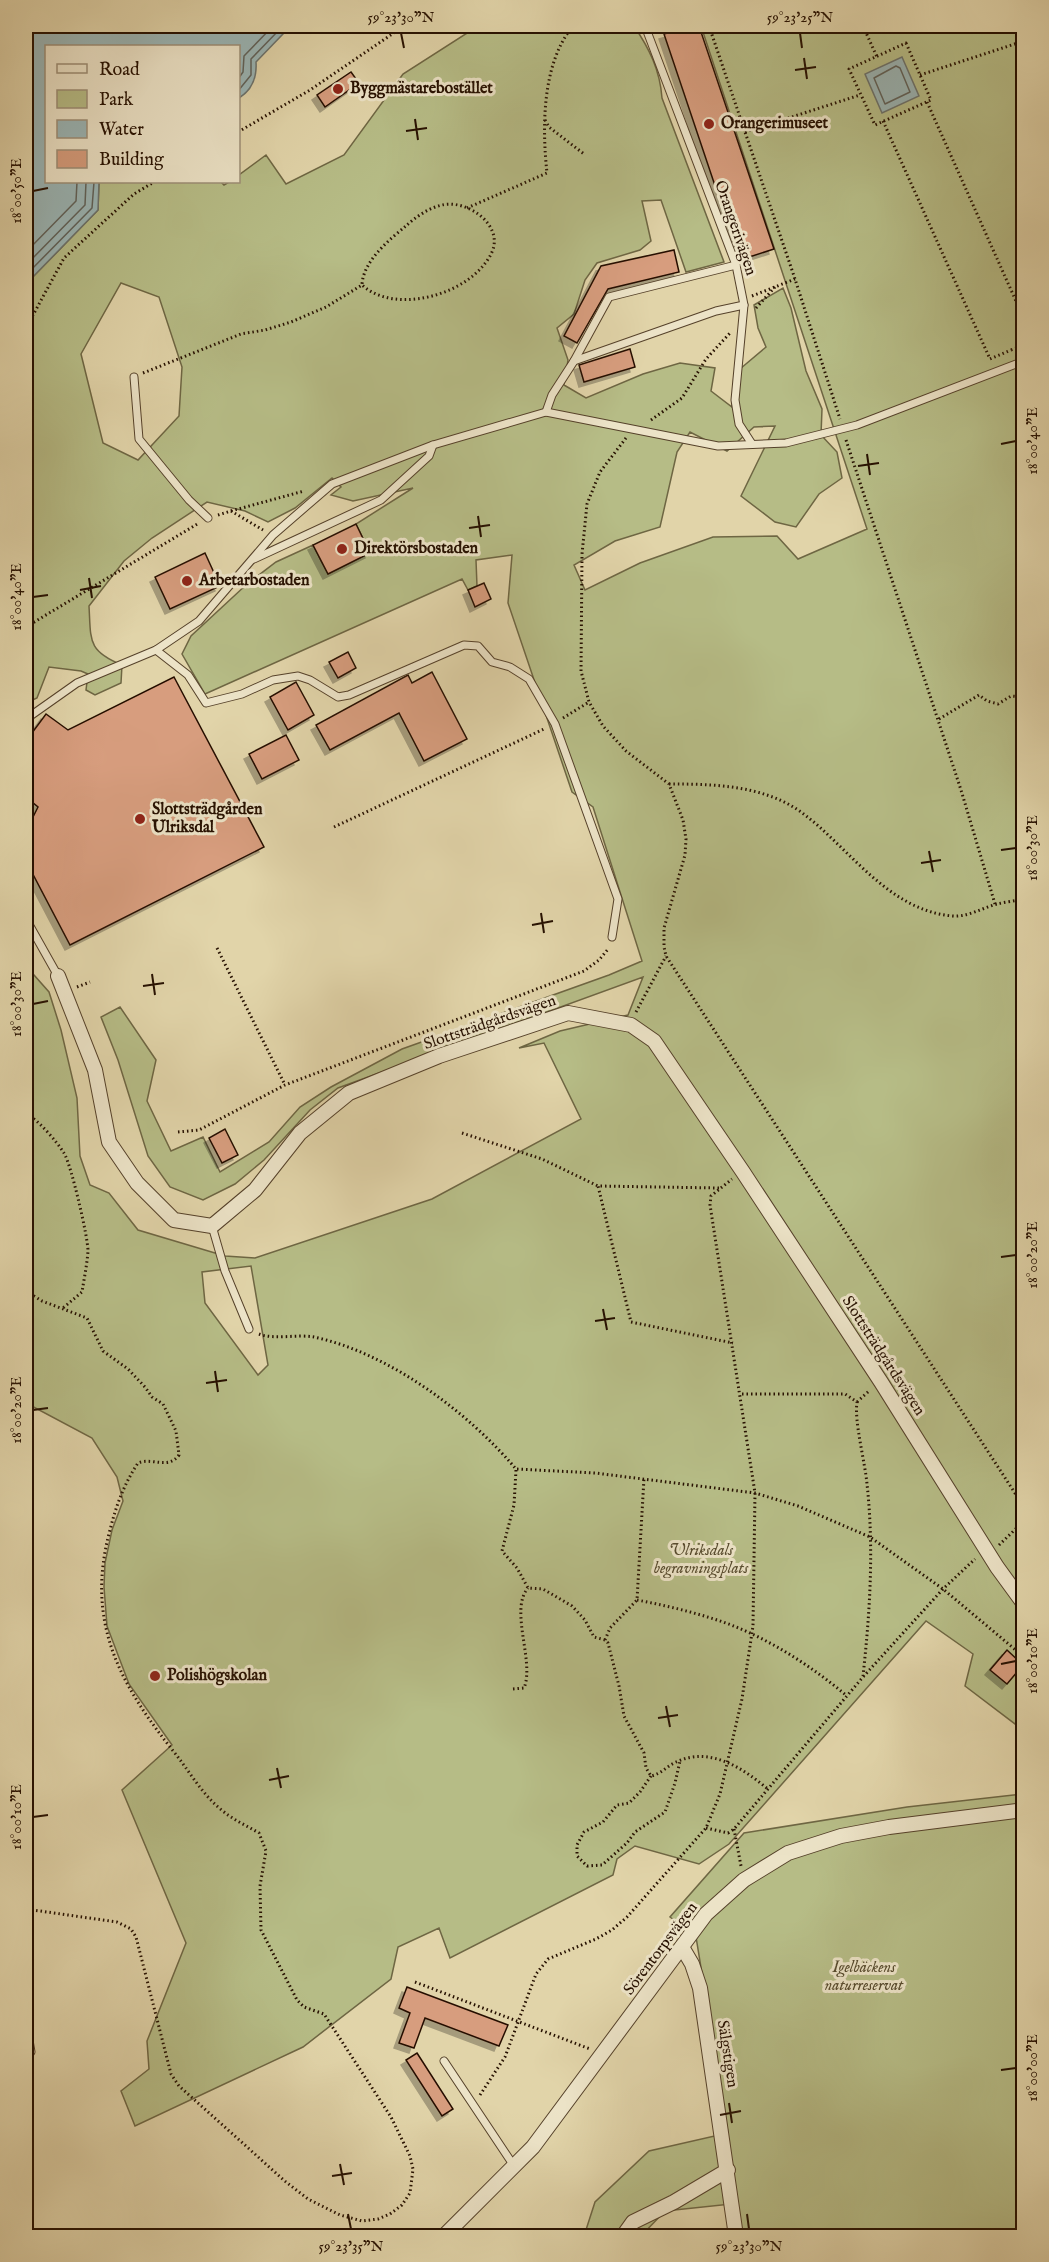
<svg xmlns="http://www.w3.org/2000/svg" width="1049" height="2262" font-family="'IM FELL English',serif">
  <defs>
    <filter id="shadow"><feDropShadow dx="-5" dy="5" stdDeviation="0" flood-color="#0004"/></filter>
  </defs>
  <rect width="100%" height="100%" fill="#e1d4a9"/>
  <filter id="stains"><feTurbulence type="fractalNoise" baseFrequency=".00333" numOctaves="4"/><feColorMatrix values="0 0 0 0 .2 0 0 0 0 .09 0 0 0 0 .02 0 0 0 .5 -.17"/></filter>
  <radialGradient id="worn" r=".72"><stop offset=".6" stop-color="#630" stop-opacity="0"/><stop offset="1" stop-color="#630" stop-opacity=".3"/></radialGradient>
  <g fill="#b6bc86" stroke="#6e6643" stroke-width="1.5" fill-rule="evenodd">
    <path d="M478 26H634C649 48 660 70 662 98L724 262 686 272 661 200 642 201 651 241 640 250 597 263 585 280 574 314 557 328 568 360 564 385 586 398 643 374 680 363 715 368 711 391 732 407 734 374 766 347 758 328 754 305 783 288 791 308 806 371 822 409 821 435 837 452 842 478 819 494 796 527 775 522 741 496 775 426 754 427 727 451 690 432 677 452 660 527 615 541 574 565 585 590 640 563 713 537 777 536 798 559 867 529 701 26H1023V1730L965 1686 973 1654 926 1621 729 1844 699 1864 635 1846 617 1859 613 1875 450 1958 439 1928 398 1947 391 1979 303 2047 135 2126 121 2091 149 2069 147 2041 186 1943 122 1790 172 1745 129 1684 107 1626 104 1587 105 1563 112 1530 123 1501 117 1477 92 1438 26 1403V966L49 992 61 1030 77 1098 80 1156 90 1185 109 1193 138 1230 225 1256 255 1258 432 1199 581 1119 544 1043 519 1048 560 1031 628 1015 643 977 338 1088 310 1110 264 1160 235 1184 203 1200 170 1187 148 1156 118 1060 101 1017 120 1007 156 1060 147 1101 171 1151 203 1137 220 1172 269 1142 300 1107 331 1087 402 1049 609 975 642 961 593 807 572 792 508 603 512 555 476 560 477 586 468 590 462 579 205 694 182 654 191 636 247 584 276 562 313 545 328 574 370 553 356 524 413 488 353 501 331 495 341 487 332 478 295 508 268 522 245 511 207 502 152 538 124 561 89 606C91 640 87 651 122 665L121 683 95 695 86 690 88 674 81 671 49 667 37 698 26 703V284L98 210 99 182H221L224 185 229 182H238L239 175 266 155 286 184 344 155 403 74ZM121 283 159 297 182 367 179 416 138 460 103 443 81 354ZM251 1266 268 1365 258 1375 205 1303 202 1272Z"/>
    <path d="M1023 1794V2236H741L731 2204 665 2211 641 2236H584L595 2202 649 2151 728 2133 696 1937 670 1917 744 1833 907 1807Z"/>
  </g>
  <g fill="#9ab5b5" stroke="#6c736d" stroke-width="1.5">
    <path d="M26 26H304L284 33 256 62C257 77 252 90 239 98L238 46H46V182H99L98 210 26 284Z"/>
    <path d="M902 57 919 96 882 113 865 74Z"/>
  </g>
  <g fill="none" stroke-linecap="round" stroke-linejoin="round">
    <g stroke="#60625a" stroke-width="1.5">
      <path d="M896 66 900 68 910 92 885 104 874 78Z"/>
      <path d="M238 79 243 72 244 56 273 26"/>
      <path d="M238 91 251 75V59L280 29 287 26"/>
      <path d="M26 252 76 201 77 182"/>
      <path d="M26 265 85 205 86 182"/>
      <path d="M26 275 92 208 94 182"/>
    </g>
  </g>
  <g fill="#d79d7e" stroke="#261000" stroke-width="1.5" filter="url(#shadow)">
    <path d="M691 26H699L774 249 740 260 664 34Z"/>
    <path d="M351 72 359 83 325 107 317 95Z"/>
    <path d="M674 250 679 272 608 289 577 343 564 336 601 266Z"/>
    <path d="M630 349 635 367 584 382 579 365Z"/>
    <path d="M356 524 370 553 328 574 313 545Z"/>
    <path d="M205 553 220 586 170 609 155 577Z"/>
    <path d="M484 583 491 599 475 607 468 590Z"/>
    <path d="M348 652 356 668 338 678 329 662Z"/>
    <path d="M432 672 467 739 424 761 399 713 330 750 316 725 408 675 412 683Z"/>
    <path d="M174 677 264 847 70 945 26 861V831L38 807 26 797V741L46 714 68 730Z"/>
    <path d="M296 682 314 715 288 730 270 697Z"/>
    <path d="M286 735 299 760 262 779 249 754Z"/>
    <path d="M225 1129 238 1155 222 1163 209 1138Z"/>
    <path d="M1007 1650 1023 1665 1007 1684 990 1670Z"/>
    <path d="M407 1987 508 2025 499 2046 425 2018 414 2048 399 2043 410 2013 399 2008Z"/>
    <path d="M417 2053 453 2109 442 2116 406 2060Z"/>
  </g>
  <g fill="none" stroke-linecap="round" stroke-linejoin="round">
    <g stroke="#55412a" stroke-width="9">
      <g id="lane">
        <path d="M645 26 736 265 744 305 735 400 739 424 752 444"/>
        <path d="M574 361 609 297 736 265"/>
        <path d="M134 377 139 439 189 500 208 518"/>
        <path d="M546 412 552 395 574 361 716 311 744 305"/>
        <path d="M254 559 381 500 429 456 433 445"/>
        <path d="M156 650 188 675 206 703 242 694 273 680 298 676 310 680 338 697 349 695 464 645 478 646 492 662 510 667 529 679 555 724 618 899 612 937"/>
        <path d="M26 719 77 683 156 650 199 621 273 535 332 484 433 445 546 412 718 446 786 443 857 425 1024 361"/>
        <path d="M26 919 58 976"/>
        <path d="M212 1226 225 1271 249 1329"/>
        <path d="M26 2022 31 2052 26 2059"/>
        <path d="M444 2061 514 2166"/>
      </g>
    </g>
    <g stroke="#55412a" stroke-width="16">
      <g id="street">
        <path d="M58 976 95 1070 109 1142 137 1183 174 1220 212 1226 255 1190 300 1133 349 1093 439 1056 568 1013 631 1025 654 1041 743 1172 881 1382 997 1567 1024 1604"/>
        <path d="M682 1947 692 1964 700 1988 736 2236"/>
        <path d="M444 2236 533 2147 706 1914 744 1880 788 1853 841 1836 889 1827 1024 1810"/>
        <path d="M623 2236 633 2222 674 2202 728 2170"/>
      </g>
    </g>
    <g stroke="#261000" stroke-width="3" stroke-dasharray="1.5 3" stroke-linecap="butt">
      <path d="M709 26 795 279 840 419"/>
      <path d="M863 26 877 57"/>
      <path d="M906 43 931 100 875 125 849 69Z"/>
      <path d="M920 75 1024 41"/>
      <path d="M927 102 1024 319"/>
      <path d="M545 120 549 127 584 154"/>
      <path d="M883 121 990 359 1011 350"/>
      <path d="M238 132 310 90 404 26"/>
      <path d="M745 132 860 95"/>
      <path d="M467 208 547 173C542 127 542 63 573 26"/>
      <path d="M752 296 795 279"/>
      <path d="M756 308 775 287"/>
      <path d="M26 328 64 258 134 194 154 182"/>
      <path d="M1011 350 1024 345"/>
      <path d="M143 373 241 334 265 330 291 322 326 307 362 285C363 261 389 240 407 225 417 216 429 208 442 205 467 199 504 225 492 252 473 294 396 316 362 285"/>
      <path d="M651 420 682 398 706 359 730 333"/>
      <path d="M626 438 600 472 587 504 582 554 581 671 589 702 603 726 626 751 669 784 683 820 686 839 685 855 664 928V947L666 956 1024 1507"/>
      <path d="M846 440 961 790 995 904"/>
      <path d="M231 511 304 491"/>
      <path d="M218 515 231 511 263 530"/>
      <path d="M26 627 199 523"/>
      <path d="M563 718 589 702"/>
      <path d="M939 719 979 695 987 701 998 704 1011 696 1024 697"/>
      <path d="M669 784C713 784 763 785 801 812 849 847 888 911 953 916 968 917 982 908 997 904 1005 902 1015 901 1024 899"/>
      <path d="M334 827 544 729"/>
      <path d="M217 948 285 1085"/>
      <path d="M77 987 90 982"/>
      <path d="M636 1012 666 956"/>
      <path d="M26 1114C37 1118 57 1142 64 1153 71 1164 88 1237 88 1251 87 1265 84 1279 82 1292L63 1308"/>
      <path d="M178 1132 199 1130 285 1085 584 971 599 960 609 948"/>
      <path d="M462 1133 542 1159 598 1186"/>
      <path d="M719 1188 598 1186 631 1322 733 1343"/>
      <path d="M26 1291 42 1301 87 1318 103 1351 128 1369 145 1387 152 1397 163 1404 176 1431 179 1455C168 1470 152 1457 138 1463 124 1484 116 1506 110 1530 85 1621 119 1683 174 1752 190 1772 203 1796 224 1812 234 1820 247 1826 259 1833L266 1851 260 1886 261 1930 297 2000 304 2007 324 2014 391 2117 410 2156 413 2169 410 2193 402 2205 390 2214 378 2219 362 2221 340 2215 308 2199 286 2182 179 2086 171 2074 136 1937 131 1929 117 1922 26 1909"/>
      <path d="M259 1334C274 1340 297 1334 314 1337 389 1353 468 1412 516 1469L595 1473 755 1493 798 1506 870 1537 943 1589 1024 1657"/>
      <path d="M742 1394H845L857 1402C854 1421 865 1462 867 1484 874 1548 870 1612 863 1676"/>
      <path d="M857 1402 869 1391"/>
      <path d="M516 1470 514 1505 502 1551 517 1568 528 1588 543 1589 572 1606 585 1620 594 1637 605 1640 608 1643 619 1686 624 1716 644 1753 646 1768 651 1776C661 1774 667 1766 676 1762 710 1746 743 1768 769 1790"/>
      <path d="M999 1545 1024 1521"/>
      <path d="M637 1600C663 1605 689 1611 714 1619 762 1634 809 1664 847 1696"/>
      <path d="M605 1640 610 1628 637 1600 644 1478"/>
      <path d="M513 1689 524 1688C535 1662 509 1610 528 1588"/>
      <path d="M651 1776 640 1792 629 1803 617 1805 603 1822 584 1832 577 1845V1856L587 1866 602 1865 627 1843 635 1832 665 1812 675 1783 680 1761"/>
      <path d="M706 1828 728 1833 734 1829 863 1677 943 1589 975 1559"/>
      <path d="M734 1829 741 1866"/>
      <path d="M415 1982 590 2049"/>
      <path d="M480 2095 505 2057 536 1974 548 1959 596 1939 612 1930 627 1917 706 1828 720 1794 742 1699 753 1626 755 1493 710 1205 711 1196 732 1179"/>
    </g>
    <use href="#lane" stroke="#ece3c7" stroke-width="7"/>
    <use href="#street" stroke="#ece3c7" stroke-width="14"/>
  </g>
  <path fill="none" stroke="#261000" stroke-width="2" d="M401 33 404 48M800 33 802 48M804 58 807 79M795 70 816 67M415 119 418 140M406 131 427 128M33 191 48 188M1001 444 1016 441M867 454 870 475M858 466 879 463M478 516 481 537M469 528 490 525M89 578 92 598M80 590 101 586M33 597 48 595M1001 850 1016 848M929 851 933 872M921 863 941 860M541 913 544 933M532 925 553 921M152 974 155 995M143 986 164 983M33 1004 48 1001M1001 1257 1016 1255M603 1309 607 1330M595 1321 615 1318M215 1371 218 1392M206 1383 227 1380M33 1410 48 1408M1001 1664 1016 1661M666 1706 670 1727M658 1718 678 1715M277 1768 281 1788M269 1780 289 1776M33 1817 48 1815M1001 2070 1016 2068M729 2103 732 2123M720 2115 741 2111M340 2164 344 2185M332 2176 352 2173M348 2214 351 2229M747 2214 749 2229"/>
  <g fill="#8f2418" stroke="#ece3c7" stroke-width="2">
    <circle cx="338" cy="89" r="6"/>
    <circle cx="709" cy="124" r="6"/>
    <circle cx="342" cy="549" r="6"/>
    <circle cx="187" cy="581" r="6"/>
    <circle cx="140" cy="819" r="6"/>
    <circle cx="155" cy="1676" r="6"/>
  </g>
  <g text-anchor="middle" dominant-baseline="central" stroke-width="6" stroke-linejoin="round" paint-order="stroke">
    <g font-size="16" font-weight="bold" fill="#261000" stroke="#ece3c7" text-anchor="start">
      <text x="350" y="89">Byggmästarebostället</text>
      <text x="721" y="124">Orangerimuseet</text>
      <text x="354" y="549">Direktörsbostaden</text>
      <text x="199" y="581">Arbetarbostaden</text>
      <text x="152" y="810">Slottsträdgården<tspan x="152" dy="18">Ulriksdal</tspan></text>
      <text x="167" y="1676">Polishögskolan</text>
    </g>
    <g font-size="16" fill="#261000" stroke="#ece3c7">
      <text transform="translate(735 228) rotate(71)">Orangerivägen</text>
      <text transform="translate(490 1023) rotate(-19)">Slottsträdgårdsvägen</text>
      <text transform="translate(883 1356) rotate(57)">Slottsträdgårdsvägen</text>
      <text transform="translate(661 1949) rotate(-53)">Sörentorpsvägen</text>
      <text transform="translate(727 2054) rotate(81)">Sälgstigen</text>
    </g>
    <g font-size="16" font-style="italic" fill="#584c2f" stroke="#ece3c7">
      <text x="701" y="1551">Ulriksdals<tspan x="701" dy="18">begravningsplats</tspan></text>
      <text x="864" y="1968">Igelbäckens<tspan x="864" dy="18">naturreservat</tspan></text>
    </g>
  </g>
  <rect width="1049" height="2262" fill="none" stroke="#e1d4a9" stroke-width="66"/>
  <rect x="45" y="45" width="195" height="138" fill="#ece3c7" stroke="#9d8f77" stroke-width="1.5"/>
  <rect x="57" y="64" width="30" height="9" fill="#ece3c7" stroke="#9d8f77" stroke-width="1.5"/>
  <text x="99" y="75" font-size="18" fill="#261000">Road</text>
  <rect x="57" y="90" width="30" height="18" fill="#b6bc86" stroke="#9d8f77" stroke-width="1.5"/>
  <text x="99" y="105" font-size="18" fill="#261000">Park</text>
  <rect x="57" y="120" width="30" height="18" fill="#9ab5b5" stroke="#9d8f77" stroke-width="1.5"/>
  <text x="99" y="135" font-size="18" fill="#261000">Water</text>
  <rect x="57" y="150" width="30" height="18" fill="#d79d7e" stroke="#9d8f77" stroke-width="1.5"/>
  <text x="99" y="165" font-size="18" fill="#261000">Building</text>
  <rect x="33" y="33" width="983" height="2196" fill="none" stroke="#261000" stroke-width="2"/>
  <g font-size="15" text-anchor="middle" fill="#261000">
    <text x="401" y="22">59°23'30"N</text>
    <text x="800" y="22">59°23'25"N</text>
    <text transform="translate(16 191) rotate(-90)" y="5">18°00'50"E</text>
    <text transform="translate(1032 441) rotate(-90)" y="5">18°00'40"E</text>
    <text transform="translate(16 597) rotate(-90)" y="5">18°00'40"E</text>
    <text transform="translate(1032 848) rotate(-90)" y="5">18°00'30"E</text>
    <text transform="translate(16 1004) rotate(-90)" y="5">18°00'30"E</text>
    <text transform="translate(1032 1255) rotate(-90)" y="5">18°00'20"E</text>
    <text transform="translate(16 1410) rotate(-90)" y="5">18°00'20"E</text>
    <text transform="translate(1032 1661) rotate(-90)" y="5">18°00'10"E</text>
    <text transform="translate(16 1817) rotate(-90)" y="5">18°00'10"E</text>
    <text transform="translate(1032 2068) rotate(-90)" y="5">18°00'00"E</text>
    <text x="351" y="2251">59°23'35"N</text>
    <text x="749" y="2251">59°23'30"N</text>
  </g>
  <rect width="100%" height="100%" filter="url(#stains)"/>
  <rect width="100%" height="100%" fill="url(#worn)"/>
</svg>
